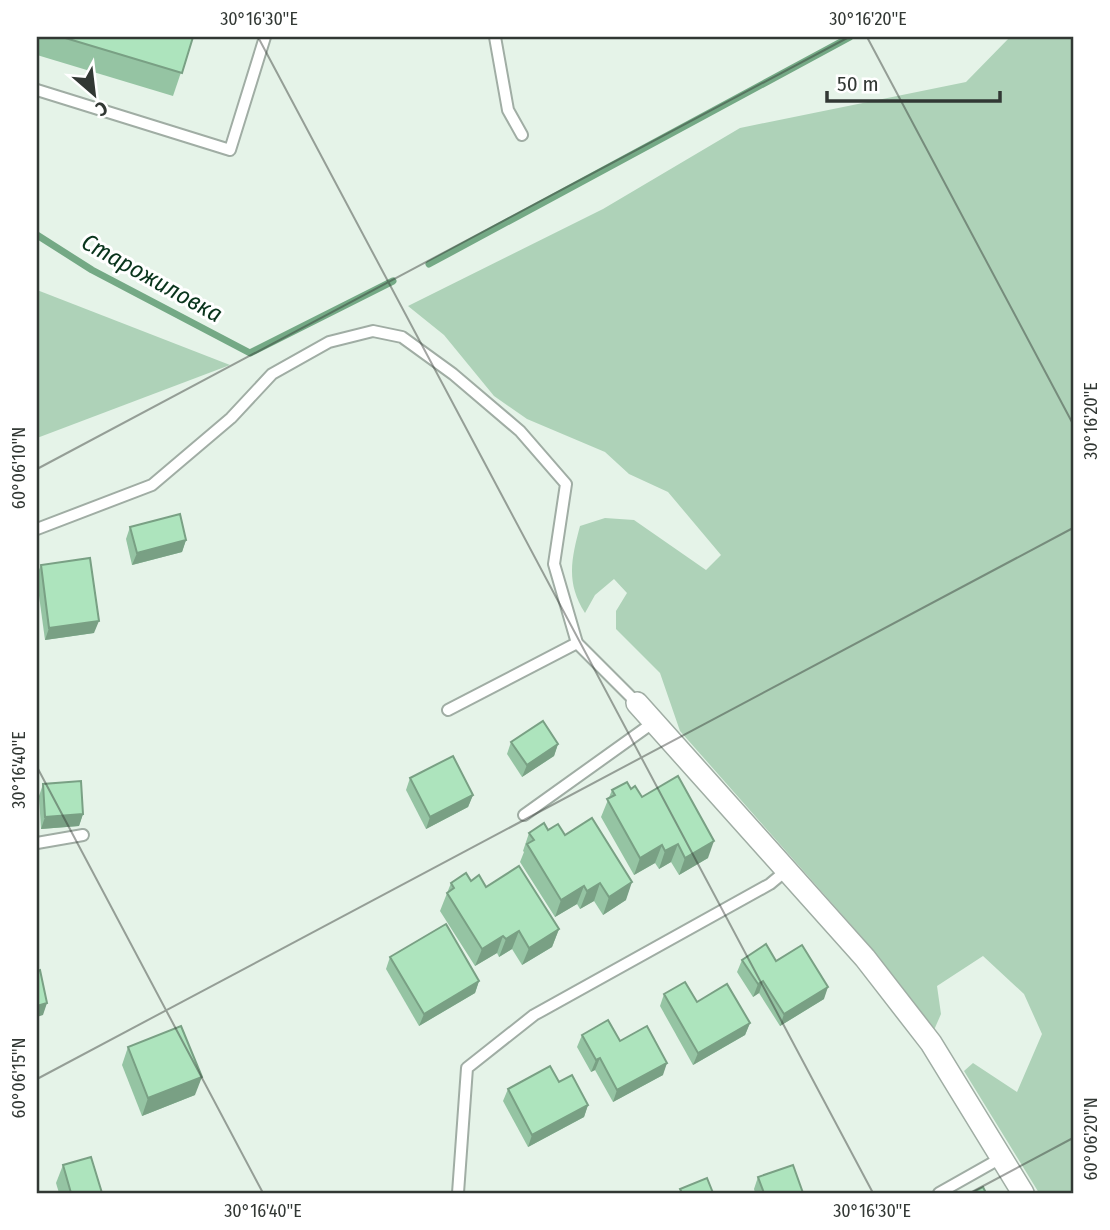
<svg xmlns="http://www.w3.org/2000/svg" width="1110" height="1230" font-family="'Fira Sans Condensed',sans-serif">
  <rect width="100%" height="100%" fill="#e5f3e8"/>
  <g fill="#aed2b8">
    <path d="M1010 37H1073V1193H1039L964 1071 973 1063 1017 1092 1042 1034 1024 994 983 956 937 986 941 1014 934 1030 868 944 680 731 660 673 616 629V611L627 593 614 579 595 595 585 613C566 583 571 560 580 526L605 518 634 520 706 570 721 555 668 492 629 474 605 452 527 419 494 396 444 335 408 306 603 209 740 128 966 82Z"/>
    <path d="M37 290 230 365 37 438Z"/>
  </g>
  <g fill="none" stroke-linecap="round" stroke-linejoin="round">
    <g stroke="#74a985" stroke-width="7">
      <path d="M37 235 92 270 250 353 393 281"/>
      <path d="M429 264 850 37"/>
    </g>
    <g stroke="#a0ada4" stroke-width="14">
      <g id="service">
        <path d="M495 37 508 110 522 135"/>
        <path d="M37 90 230 150 265 37"/>
        <path d="M37 529 152 485 231 418 272 374 329 342 373 331 402 337 453 374 520 431 566 484 554 564 577 643 637 703"/>
        <path d="M448 710 577 643"/>
        <path d="M524 815 654 722"/>
        <path d="M37 843 83 835"/>
        <path d="M458 1193 467 1068 534 1015 770 884 788 869"/>
        <path d="M939 1193 1001 1158"/>
      </g>
    </g>
    <g stroke="#a0ada4" stroke-width="24">
      <path id="minor" d="M637 703 865 958 931 1043 1023 1193"/>
    </g>
    <use href="#service" stroke="#fff" stroke-width="10"/>
    <use href="#minor" stroke="#fff" stroke-width="21"/>
  </g>
  <g fill="#95c4a3">
    <path d="M37 37H193L173 96 37 55Z"/>
    <path d="M130 527 186 540 182 552 132 565 126 539Z"/>
    <path d="M41 565 94 633 45 640 37 581V575Z"/>
    <path d="M511 742 558 744 554 756 522 777 507 754Z"/>
    <path d="M410 778 473 795 468 807 426 829 406 790Z"/>
    <path d="M43 784 83 814 79 826 41 829 39 796Z"/>
    <path d="M631 789 642 797 708 858 679 875 671 862 659 869 655 863 634 875 601 817 612 790Z"/>
    <path d="M548 830 565 835 626 900 603 915 594 901 580 909 577 904 555 917 520 862 524 852 523 851 529 833Z"/>
    <path d="M471 881 486 887 559 929 552 947 522 965 512 949 499 957 497 953 475 966 440 911 451 883Z"/>
    <path d="M390 957 479 981 475 993 419 1026 386 969Z"/>
    <path d="M742 960 776 961 824 999 780 1026 759 993 753 997 737 972Z"/>
    <path d="M664 994 750 1023 745 1035 693 1065 660 1006Z"/>
    <path d="M582 1035 620 1041 663 1075 613 1102 595 1070 591 1072 577 1047Z"/>
    <path d="M128 1047 195 1095 142 1116 122 1065Z"/>
    <path d="M559 1082 588 1105 584 1117 528 1147 503 1101 508 1089Z"/>
    <path d="M63 1165 102 1193H59L56 1183Z"/>
    <path d="M758 1177 803 1193H755L754 1189Z"/>
  </g>
  <g fill="#79a084">
    <path d="M186 540 182 552 132 565 137 553Z"/>
    <path d="M99 621 94 633 45 640 49 628Z"/>
    <path d="M558 744 554 756 522 777 527 765Z"/>
    <path d="M473 795 468 807 426 829 430 817Z"/>
    <path d="M83 814 79 826 41 829 45 817Z"/>
    <path d="M714 841 708 858 679 875 685 858Z"/>
    <path d="M678 844 671 862 659 869 665 851Z"/>
    <path d="M662 845 655 863 634 875 640 858Z"/>
    <path d="M632 882 626 900 603 915 609 897Z"/>
    <path d="M600 883 594 901 580 909 587 891Z"/>
    <path d="M584 886 577 904 555 917 561 900Z"/>
    <path d="M559 929 552 947 522 965 529 948Z"/>
    <path d="M519 931 512 949 499 957 506 939Z"/>
    <path d="M503 936 497 953 475 966 482 949Z"/>
    <path d="M479 981 475 993 419 1026 424 1014Z"/>
    <path d="M763 981 759 993 753 997 758 984Z"/>
    <path d="M828 987 824 999 780 1026 784 1014Z"/>
    <path d="M47 1003 43 1015 37 1017V1006Z"/>
    <path d="M750 1023 745 1035 693 1065 698 1053Z"/>
    <path d="M600 1058 595 1070 591 1072 596 1060Z"/>
    <path d="M667 1063 663 1075 613 1102 617 1090Z"/>
    <path d="M202 1077 195 1095 142 1116 148 1098Z"/>
    <path d="M588 1105 584 1117 528 1147 532 1135Z"/>
  </g>
  <g fill="#ade4bd" stroke="#79a084" stroke-width="2">
    <path d="M62 37H193L182 73Z"/>
    <path d="M180 514 186 540 137 553 130 527Z"/>
    <path d="M90 558 99 621 49 628 41 565Z"/>
    <path d="M543 721 558 744 527 765 511 742Z"/>
    <path d="M453 756 473 795 430 817 410 778Z"/>
    <path d="M678 776 714 841 685 858 678 844 665 851 662 845 640 858 607 799 615 795 612 790 627 782 631 789 635 786 642 797Z"/>
    <path d="M81 781 83 814 45 817 43 784Z"/>
    <path d="M592 818 632 882 609 897 600 883 587 891 584 886 561 900 527 844 534 840 529 833 544 823 548 830 558 824 565 835Z"/>
    <path d="M519 866 559 929 529 948 519 931 506 939 503 936 482 949 447 893 454 888 451 883 466 873 471 881 479 875 486 887Z"/>
    <path d="M446 924 479 981 424 1014 390 957Z"/>
    <path d="M766 944 776 961 802 945 828 987 784 1014 763 981 758 984 742 960Z"/>
    <path d="M40 970 47 1003 37 1006V971Z"/>
    <path d="M685 982 697 1002 727 984 750 1023 698 1053 664 994Z"/>
    <path d="M608 1020 620 1041 647 1026 667 1063 617 1090 600 1058 596 1060 582 1035Z"/>
    <path d="M181 1026 202 1077 148 1098 128 1047Z"/>
    <path d="M550 1066 559 1082 572 1075 588 1105 532 1135 508 1089Z"/>
    <path d="M91 1157 102 1193H71L63 1165Z"/>
    <path d="M793 1165 803 1193H764L758 1177Z"/>
    <path d="M707 1178 713 1193H682L680 1189Z"/>
    <path d="M983 1187 986 1193H971Z"/>
  </g>
  <path fill="none" stroke="#323834" stroke-width="2" stroke-opacity="0.45" d="M258 37 873 1193M867 37 1073 424M37 469 849 37M37 767 263 1193M37 1079 1073 528M970 1193 1073 1138"/>
  <g text-anchor="middle" dominant-baseline="central" stroke-width="6" stroke-linejoin="round" paint-order="stroke">
    <g font-size="24" font-style="italic" fill="#09341c" stroke="#fff">
      <text transform="translate(152 278) rotate(29)">Старожиловка</text>
    </g>
  </g>
  <rect width="1110" height="1230" fill="none" stroke="#ffffff" stroke-width="77"/>
  <g transform="translate(94 94) rotate(152)" stroke="#ffffff" stroke-width="5" paint-order="stroke">
  <path d="M0-5L12 26L0 18L-12 26Z" fill="#323834"/>
  <text y="-10" font-size="19" font-weight="bold" text-anchor="middle" fill="#323834">С</text>
  </g>
  <path d="M827 91v10h173v-10" fill="none" stroke="#323834" stroke-width="3.5"/>
  <text x="837" y="91" font-size="21" fill="#323834" stroke="#ffffff" stroke-width="5" paint-order="stroke">50 m</text>
  <rect x="38" y="38" width="1034" height="1154" fill="none" stroke="#323834" stroke-width="2.5"/>
  <g font-size="18" text-anchor="middle" fill="#323834">
    <text x="259" y="25">30°16'30"E</text>
    <text x="868" y="25">30°16'20"E</text>
    <text transform="translate(1091 421) rotate(-90)" y="6">30°16'20"E</text>
    <text transform="translate(19 468) rotate(-90)" y="6">60°06'10"N</text>
    <text transform="translate(19 770) rotate(-90)" y="6">30°16'40"E</text>
    <text transform="translate(19 1078) rotate(-90)" y="6">60°06'15"N</text>
    <text transform="translate(1091 1139) rotate(-90)" y="6">60°06'20"N</text>
    <text x="263" y="1217">30°16'40"E</text>
    <text x="872" y="1217">30°16'30"E</text>
  </g>
</svg>
